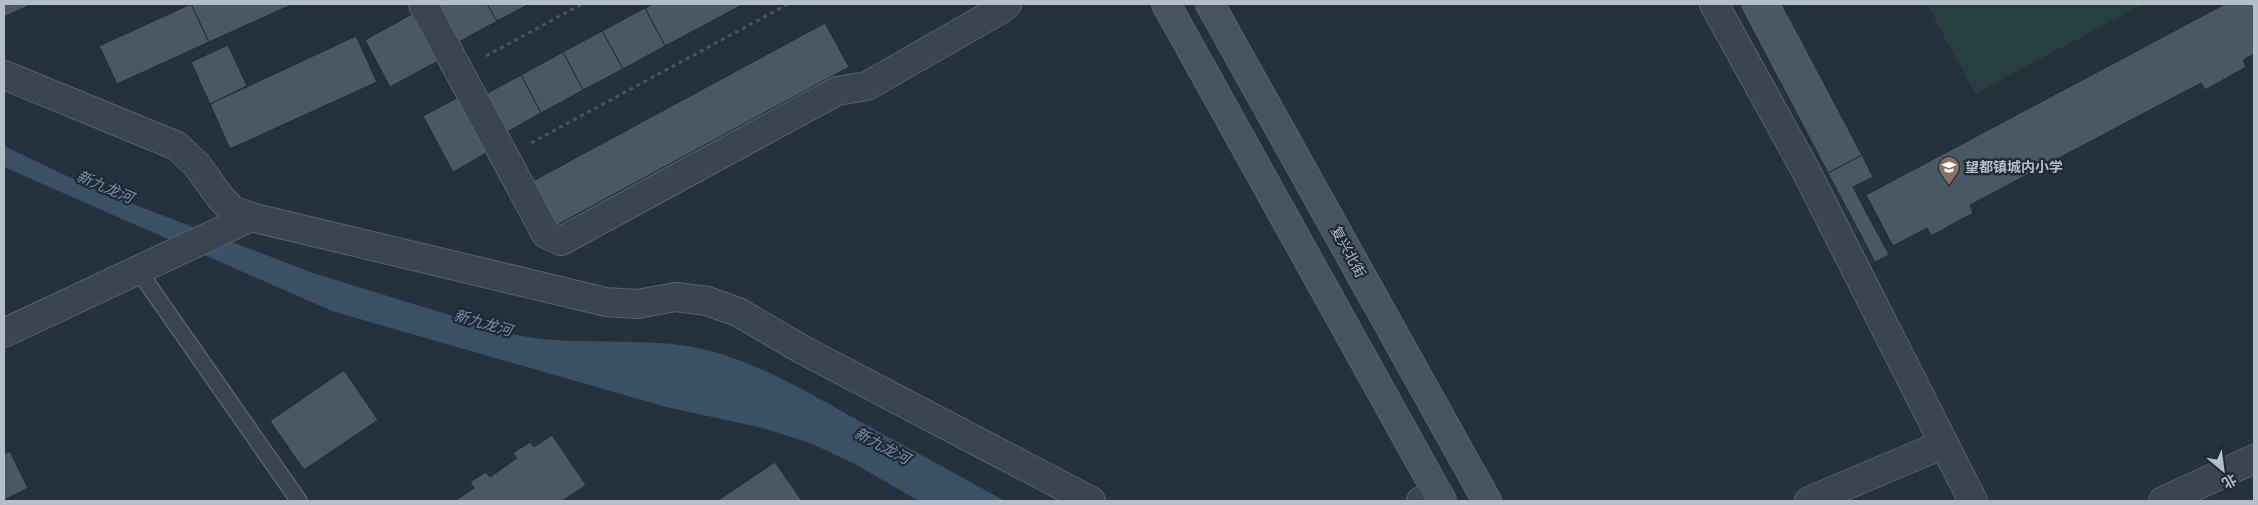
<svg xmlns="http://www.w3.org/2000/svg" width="2258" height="505" font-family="Figtree,'Noto Sans SC',sans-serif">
  <rect width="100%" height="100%" fill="#25323e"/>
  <path fill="#273f3f" d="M1927 4H2143L1975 94Z"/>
  <path fill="#395065" d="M4 146 94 189 313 273 508 333C569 348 632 336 693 347 750 358 802 389 852 417 903 445 954 473 1005 501H919L853 463 810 443 763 428 666 407 332 311 4 167Z"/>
  <g fill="#495864" stroke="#202b35">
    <path d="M4 4H32L4 17Z"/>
    <path d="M191 4 209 42 117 84 99 46Z"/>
    <path d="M191 4H293L209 42Z"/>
    <path d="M437 4H487L497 21 457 43Z"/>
    <path d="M487 4H529L497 21Z"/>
    <path d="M653 4H744L665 46 645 8Z"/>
    <path d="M1744 4H1782L1862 155 1828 173 1740 6Z"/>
    <path d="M2225 4H2254V54L2243 60 2246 67 2205 90 2201 83 1970 205 1973 213 1931 236 1927 228 1893 246 1866 195Z"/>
    <path d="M645 8 665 46 623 69 602 31Z"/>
    <path d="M412 14 438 61 390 87 365 40Z"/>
    <path d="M825 23 849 67 557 225 533 181Z"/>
    <path d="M602 31 623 69 583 90 563 52Z"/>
    <path d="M356 36 377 82 230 149 210 104Z"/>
    <path d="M228 45 247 86 210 104 191 62Z"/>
    <path d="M563 52 583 90 541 113 521 75Z"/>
    <path d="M521 75 541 113 507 132 486 94Z"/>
    <path d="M459 97 488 152 453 172 423 116Z"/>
    <path d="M1862 155 1873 177 1853 187 1889 255 1875 262 1828 173Z"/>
    <path d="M344 370 378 420 304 470 270 421Z"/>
    <path d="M552 435 586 485 562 501H455L474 488 470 482 486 472 490 477 517 458 513 453 530 442 534 447Z"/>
    <path d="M10 451 28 488 4 500V454Z"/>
    <path d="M775 462 802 501H717Z"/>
  </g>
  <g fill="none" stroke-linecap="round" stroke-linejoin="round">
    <g stroke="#57626c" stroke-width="18">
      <path id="lane" d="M138 270 299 501"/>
    </g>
    <g stroke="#57626c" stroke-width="30">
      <g id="street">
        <path d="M423 4 546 234 561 241 837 91 867 86 1003 8 1007 4"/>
        <path d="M1714 4 1805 169 1973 501"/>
        <path d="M4 75 177 146 197 165 220 197 232 210 251 217 606 302 637 304 676 297 707 301 738 312 803 350 1091 501"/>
        <path d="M4 333 251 217"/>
        <path d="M1421 501 1438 493"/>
        <path d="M1809 501 1944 444"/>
        <path d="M2163 501 2254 459"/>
      </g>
    </g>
    <g stroke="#57626c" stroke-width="30">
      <g id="secondary">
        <path d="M1166 4 1442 501"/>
        <path d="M1210 4 1487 501"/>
      </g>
    </g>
    <g stroke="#455b5b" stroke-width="3" stroke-dasharray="4 4" stroke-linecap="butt">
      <path d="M486 56 582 4"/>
      <path d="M531 143 788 4"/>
    </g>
    <use href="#lane" stroke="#39444e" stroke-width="15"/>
    <use href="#street" stroke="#39444e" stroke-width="28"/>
    <use href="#secondary" stroke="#475361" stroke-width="28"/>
  </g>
  <defs>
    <g id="school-pin" transform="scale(1.125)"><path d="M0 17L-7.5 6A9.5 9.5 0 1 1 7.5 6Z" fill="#8d6e63" stroke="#1e2933"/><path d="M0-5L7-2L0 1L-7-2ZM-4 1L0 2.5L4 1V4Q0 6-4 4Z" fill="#fff"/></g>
  </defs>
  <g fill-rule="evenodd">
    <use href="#school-pin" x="1949" y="167"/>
  </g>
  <g text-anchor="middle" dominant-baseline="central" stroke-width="4.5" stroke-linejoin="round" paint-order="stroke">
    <g font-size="14" font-weight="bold" fill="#b5bfc9" stroke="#1e2933" text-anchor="start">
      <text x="1965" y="167">望都镇城内小学</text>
    </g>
    <g font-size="14" fill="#b5bfc9" stroke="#1e2933">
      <text transform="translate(1348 252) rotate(61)">复兴北街</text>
    </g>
    <g font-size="15" font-style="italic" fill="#7693ab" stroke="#1e2933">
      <text transform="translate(105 187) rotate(23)">新九龙河</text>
      <text transform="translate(483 323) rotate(16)">新九龙河</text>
      <text transform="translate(882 446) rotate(28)">新九龙河</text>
    </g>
  </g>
  <rect width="2258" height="505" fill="none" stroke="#b5bfc9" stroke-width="10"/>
  <g transform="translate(2223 470) rotate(151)" stroke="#1e2933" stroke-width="4" paint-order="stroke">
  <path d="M0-4L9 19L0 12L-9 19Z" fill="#b5bfc9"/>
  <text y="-8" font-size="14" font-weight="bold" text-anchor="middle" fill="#b5bfc9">北</text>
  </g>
</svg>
